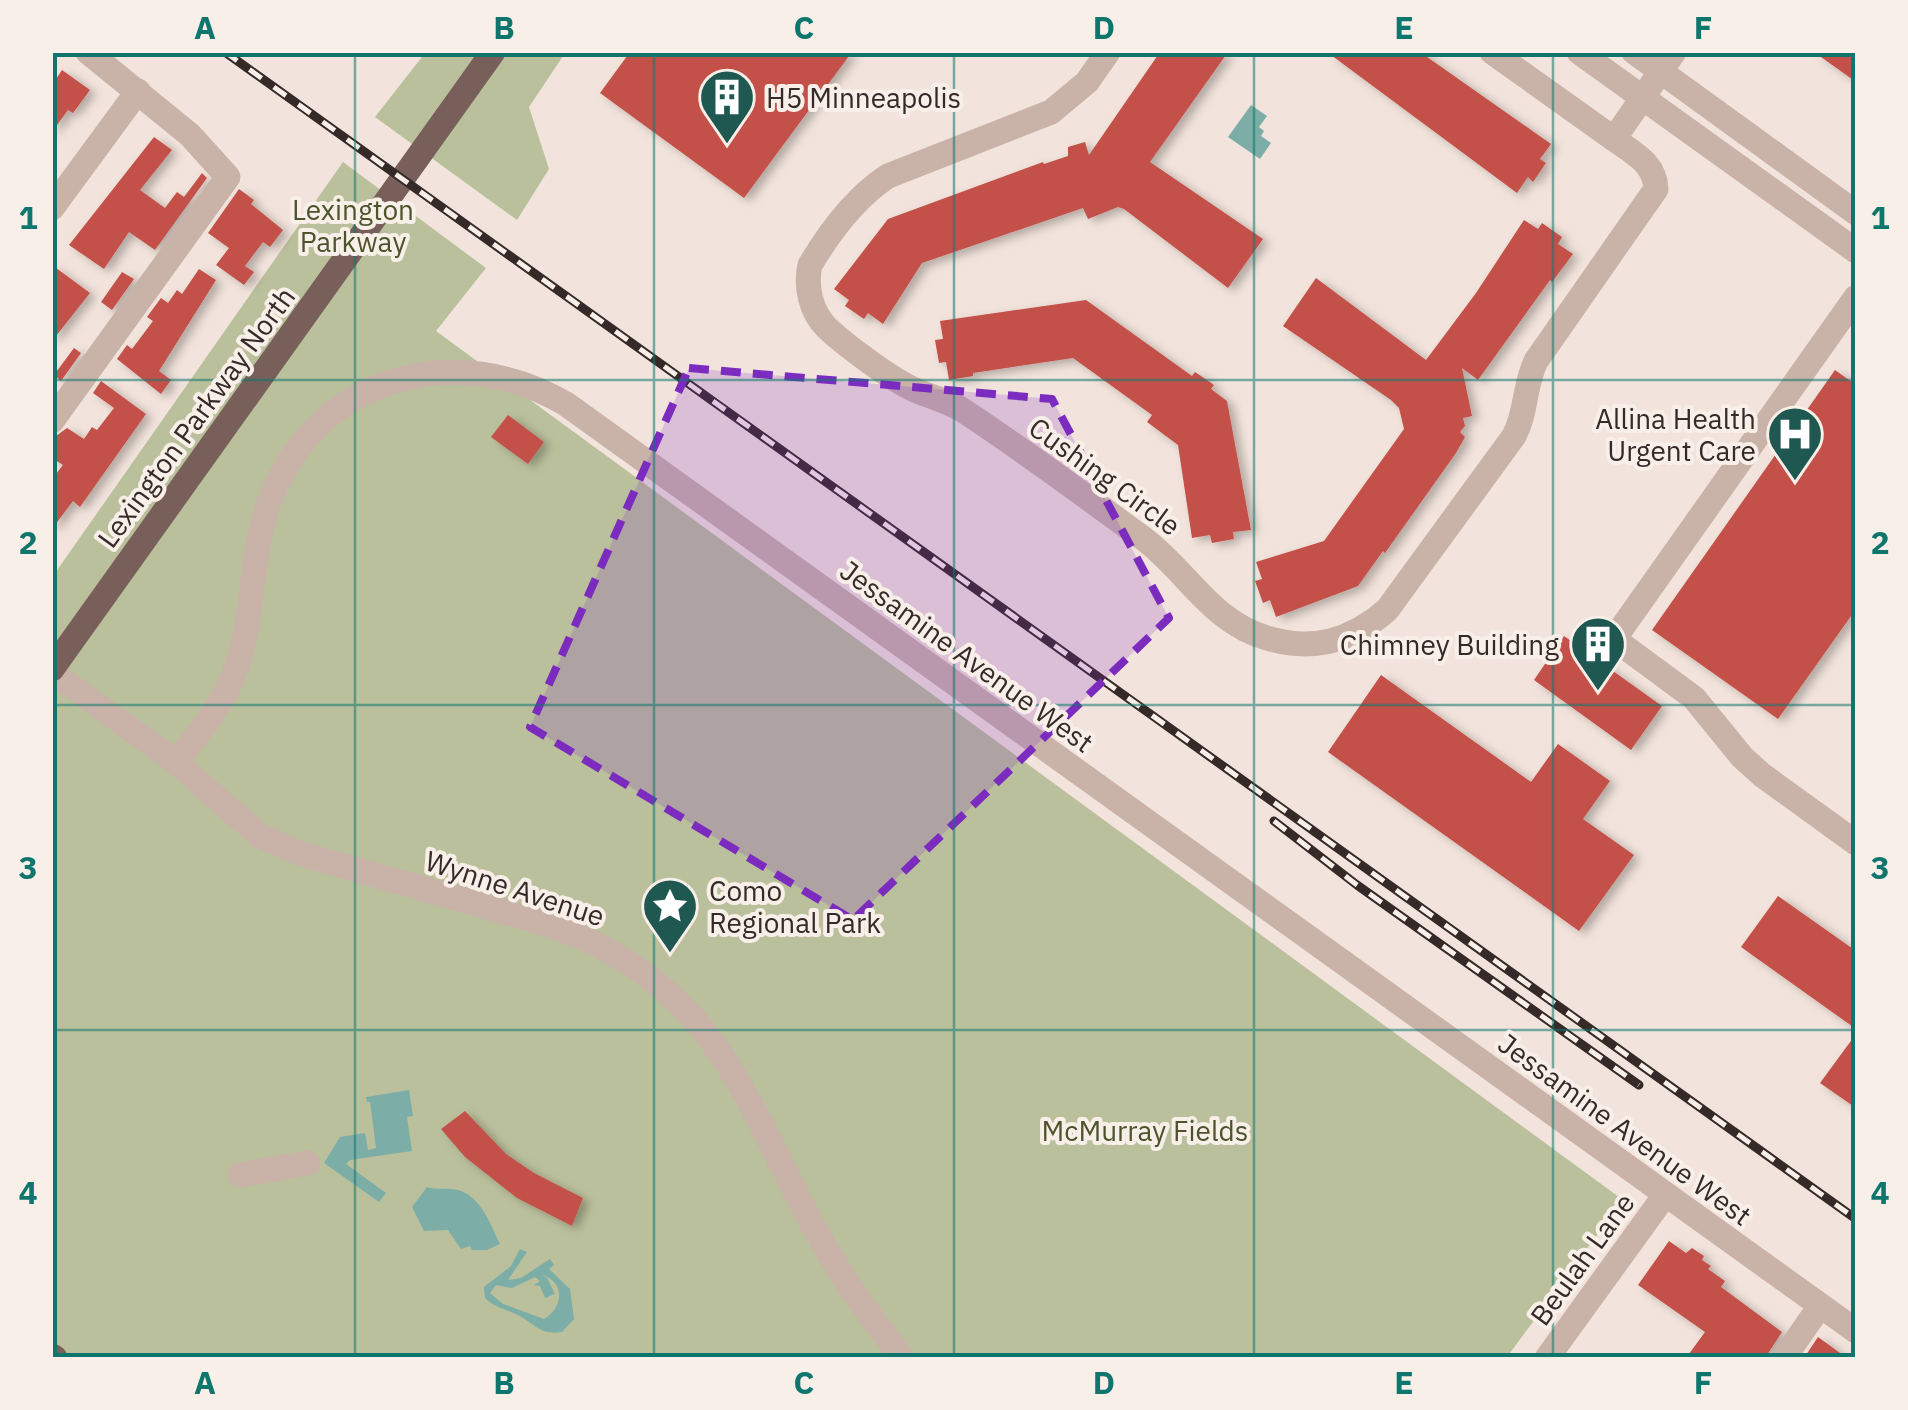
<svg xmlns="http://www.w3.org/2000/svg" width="1908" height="1410" font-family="'IBM Plex Sans',sans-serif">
  <defs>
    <filter id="shadow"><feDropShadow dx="6" dy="3.5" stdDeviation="5" flood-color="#0004"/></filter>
  </defs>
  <rect width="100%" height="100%" fill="#f2e4dc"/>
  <g fill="#bbc09c">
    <path d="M425 53H565L529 107 549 169 517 220 375 117Z"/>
    <path d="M343 162 486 268 436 331 1623 1200 1507 1357 53 1358V576Z"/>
  </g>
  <g fill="#7caea7" fill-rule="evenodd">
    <path d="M1251 105 1267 116 1259 127 1264 131 1261 136 1271 143 1260 159 1228 137Z"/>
    <path d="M409 1090 413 1116 407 1117 412 1151 350 1160 346 1164 386 1193 379 1202 324 1163 340 1137 365 1133 368 1150 376 1148 370 1102H367L366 1097Z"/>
    <path d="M427 1187C436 1190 443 1188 452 1189 480 1192 489 1222 500 1244L487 1250H472L470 1246 461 1249 448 1230 424 1231 412 1207Z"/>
    <path d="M520 1249 527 1252 508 1280 521 1278 550 1259 554 1265 549 1269 570 1289 574 1319 562 1332C543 1335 537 1327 523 1318 510 1309 497 1310 485 1298L484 1287 511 1266ZM542 1275C566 1282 563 1308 544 1319L503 1304 490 1293 496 1285 512 1288 535 1277 540 1281 534 1285 540 1286 545 1298 555 1294 547 1278Z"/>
  </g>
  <g fill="#c35148" filter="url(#shadow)">
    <path d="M630 52H852L744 198 600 93Z"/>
    <path d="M1160 52H1228L1150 162 1263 239 1228 288 1124 209 1118 207 1088 219 1083 208 922 263 883 324 868 313 864 319 845 306 849 300 834 289 888 219 1043 162 1044 164 1068 156V147L1085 142 1089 155Z"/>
    <path d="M1327 52H1420L1551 144 1540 159 1546 163 1533 182 1528 177 1517 193Z"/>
    <path d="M1814 52H1856V82Z"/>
    <path d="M62 70 90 90 73 113 68 110 52 132V85Z"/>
    <path d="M154 137 172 150 140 190 165 208 177 192 184 197 202 173 207 178 155 250 129 232 104 269 69 245Z"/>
    <path d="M239 189 254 200 251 204 283 230 270 247 263 242 245 266 254 272 244 285 216 265 229 248 208 233Z"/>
    <path d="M1524 220 1538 229 1542 223 1562 237 1558 244 1573 254 1552 282 1550 280 1478 380 1462 368 1472 416 1463 418 1465 426 1460 432 1465 437 1456 453 1385 553 1383 551 1358 586 1276 617 1270 600 1263 603 1255 581 1262 579 1256 562 1324 541 1404 429 1399 408 1391 400 1283 326 1316 278 1426 360 1476 293Z"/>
    <path d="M52 265 90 293 52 341Z"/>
    <path d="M199 269 216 280 159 371 171 380 161 394 117 359 127 345 132 349 153 321 147 317 161 298 168 303 177 290 182 294Z"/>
    <path d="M122 272 134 279 112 310 101 302Z"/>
    <path d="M1086 300 1192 376 1195 372 1204 378 1214 385 1211 389 1227 401 1251 530 1233 532 1234 539 1212 543 1210 535 1192 538 1178 445 1147 422 1152 415 1073 358 973 373V376L949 380 946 362 939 363 935 340 943 339 940 321Z"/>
    <path d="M74 348 81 353 61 381 54 375Z"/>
    <path d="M1835 370 1856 385V609L1778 719 1652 630Z"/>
    <path d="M101 381 146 414 80 507 73 501 52 529V479L63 465 52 458V439L67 428 84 439 92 427 97 430 114 408 93 393Z"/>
    <path d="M508 415 544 442 528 464 491 437Z"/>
    <path d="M1564 636 1662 706 1631 750 1534 680Z"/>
    <path d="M1381 675 1531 782 1558 744 1610 781 1583 819 1634 855 1579 931 1328 752Z"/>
    <path d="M1778 896 1856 951V1029L1741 947Z"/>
    <path d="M1856 1034V1108L1820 1083Z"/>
    <path d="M465 1111 506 1154 534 1173 583 1198 572 1226 517 1198 465 1157 441 1129Z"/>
    <path d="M1669 1241 1686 1253 1692 1248 1704 1256 1702 1260 1711 1266 1708 1269 1725 1281 1721 1287 1782 1332 1765 1358H1686L1705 1332 1638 1285Z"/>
    <path d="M1818 1337 1847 1358H1804Z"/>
  </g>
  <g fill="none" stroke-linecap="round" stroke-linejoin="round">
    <g stroke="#c9b2a8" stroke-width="25">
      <path d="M1108 52 1087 82 1051 112 888 176C856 197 829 233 810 265 805 287 811 312 827 328 845 345 892 380 915 390 931 397 948 401 964 411 1025 451 1085 496 1144 539 1187 571 1211 622 1267 638 1313 652 1351 641 1387 610L1514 436C1527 412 1524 385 1536 361L1656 189C1655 163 1633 153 1614 139L1674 52"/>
      <path d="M1492 52 1614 139"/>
      <path d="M1579 52 1856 251"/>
      <path d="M1634 52 1856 213"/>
      <path d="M52 208 138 91"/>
      <path d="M1856 297 1614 639 1694 698 1742 757 1762 775 1856 843"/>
      <path d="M52 421 228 177 190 135 88 52"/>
      <path d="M52 672 176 762 260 836 302 854 554 926C737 995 747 1124 839 1270 858 1301 881 1329 902 1358"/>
      <path d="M176 762C199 733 225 702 237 666 256 611 249 549 272 495 322 374 457 340 566 404L1856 1331"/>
      <path d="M240 1175 308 1163"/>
      <path d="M1547 1358 1665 1195"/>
      <path d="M1784 1358 1820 1306"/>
    </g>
    <g stroke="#785f5a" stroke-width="25">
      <path d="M52 669 493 52"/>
      <path d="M52 1356 55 1358"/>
    </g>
    <g stroke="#362a28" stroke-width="9">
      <g id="rail">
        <path d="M225 52 1856 1219"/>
        <path d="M1274 821 1357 885 1639 1085"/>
      </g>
    </g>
    <use href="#rail" stroke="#f9efe9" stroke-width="5" stroke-dasharray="15" stroke-linecap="butt"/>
  </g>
  <path fill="#7b2cbf" fill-opacity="0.2" stroke="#7b2cbf" stroke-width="8" stroke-dasharray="20 12" stroke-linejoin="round" d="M689 368 1052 399 1169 618 853 920 530 727Z"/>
  <path fill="none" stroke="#0f766e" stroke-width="2.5" stroke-opacity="0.55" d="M355 52V1358M654 52V1358M954 52V1358M1254 52V1358M1553 52V1358M52 380H1856M52 705H1856M52 1030H1856"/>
  <defs>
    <g id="building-pin" transform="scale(2.875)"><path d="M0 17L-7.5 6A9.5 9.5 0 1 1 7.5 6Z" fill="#1f5751" stroke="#f9efe9"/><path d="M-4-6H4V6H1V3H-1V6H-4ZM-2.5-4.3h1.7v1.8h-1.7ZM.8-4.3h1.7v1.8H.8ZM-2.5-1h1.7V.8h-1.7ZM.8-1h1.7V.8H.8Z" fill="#fff"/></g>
    <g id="hospital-pin" transform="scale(2.875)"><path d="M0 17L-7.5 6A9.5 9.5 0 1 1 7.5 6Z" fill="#1f5751" stroke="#f9efe9"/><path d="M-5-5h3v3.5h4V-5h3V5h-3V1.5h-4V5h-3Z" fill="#fff"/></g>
    <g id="sight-pin" transform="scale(2.875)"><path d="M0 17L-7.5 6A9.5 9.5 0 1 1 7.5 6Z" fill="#1f5751" stroke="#f9efe9"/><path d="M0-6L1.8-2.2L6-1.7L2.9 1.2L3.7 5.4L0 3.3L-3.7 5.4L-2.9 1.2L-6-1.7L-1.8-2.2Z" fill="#fff"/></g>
  </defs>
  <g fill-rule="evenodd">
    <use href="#building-pin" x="727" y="97"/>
    <use href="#hospital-pin" x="1795" y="434"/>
    <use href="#building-pin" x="1598" y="644"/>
    <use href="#sight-pin" x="670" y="906"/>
  </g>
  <g text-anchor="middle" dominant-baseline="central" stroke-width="8" stroke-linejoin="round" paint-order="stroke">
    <g font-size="28" fill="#362a28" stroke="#f9efe9" text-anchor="start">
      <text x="766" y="97">H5 Minneapolis</text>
      <text x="1756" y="418" text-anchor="end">Allina Health<tspan x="1756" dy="32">Urgent Care</tspan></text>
      <text x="1559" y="644" text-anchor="end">Chimney Building</text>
      <text x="709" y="890">Como<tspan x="709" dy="32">Regional Park</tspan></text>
    </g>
    <g font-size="28" fill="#4d542c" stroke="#f9efe9">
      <text x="353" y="209">Lexington<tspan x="353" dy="32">Parkway</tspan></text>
      <text x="1145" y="1130">McMurray Fields</text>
    </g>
    <g font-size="28" fill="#362a28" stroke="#f9efe9">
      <text transform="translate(196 417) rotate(-54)">Lexington Parkway North</text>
      <text transform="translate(1105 476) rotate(36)">Cushing Circle</text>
      <text transform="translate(967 656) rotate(36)">Jessamine Avenue West</text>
      <text transform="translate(515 888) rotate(18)">Wynne Avenue</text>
      <text transform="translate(1625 1129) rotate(36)">Jessamine Avenue West</text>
      <text transform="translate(1582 1259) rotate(-54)">Beulah Lane</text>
    </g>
  </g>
  <rect width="1908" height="1410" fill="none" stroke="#f9efe9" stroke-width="110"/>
  <rect x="55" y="55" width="1798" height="1300" fill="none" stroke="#0f766e" stroke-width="4"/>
  <g font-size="32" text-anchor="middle" font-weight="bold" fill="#0f766e">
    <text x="205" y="39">A</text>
    <text x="504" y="39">B</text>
    <text x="804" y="39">C</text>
    <text x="1104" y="39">D</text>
    <text x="1404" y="39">E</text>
    <text x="1703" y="39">F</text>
    <text x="28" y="229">1</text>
    <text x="1880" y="229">1</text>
    <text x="28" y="554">2</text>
    <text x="1880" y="554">2</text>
    <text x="28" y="879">3</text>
    <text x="1880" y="879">3</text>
    <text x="28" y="1204">4</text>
    <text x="1880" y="1204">4</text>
    <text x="205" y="1394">A</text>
    <text x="504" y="1394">B</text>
    <text x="804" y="1394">C</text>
    <text x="1104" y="1394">D</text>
    <text x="1404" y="1394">E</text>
    <text x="1703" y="1394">F</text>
  </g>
</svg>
